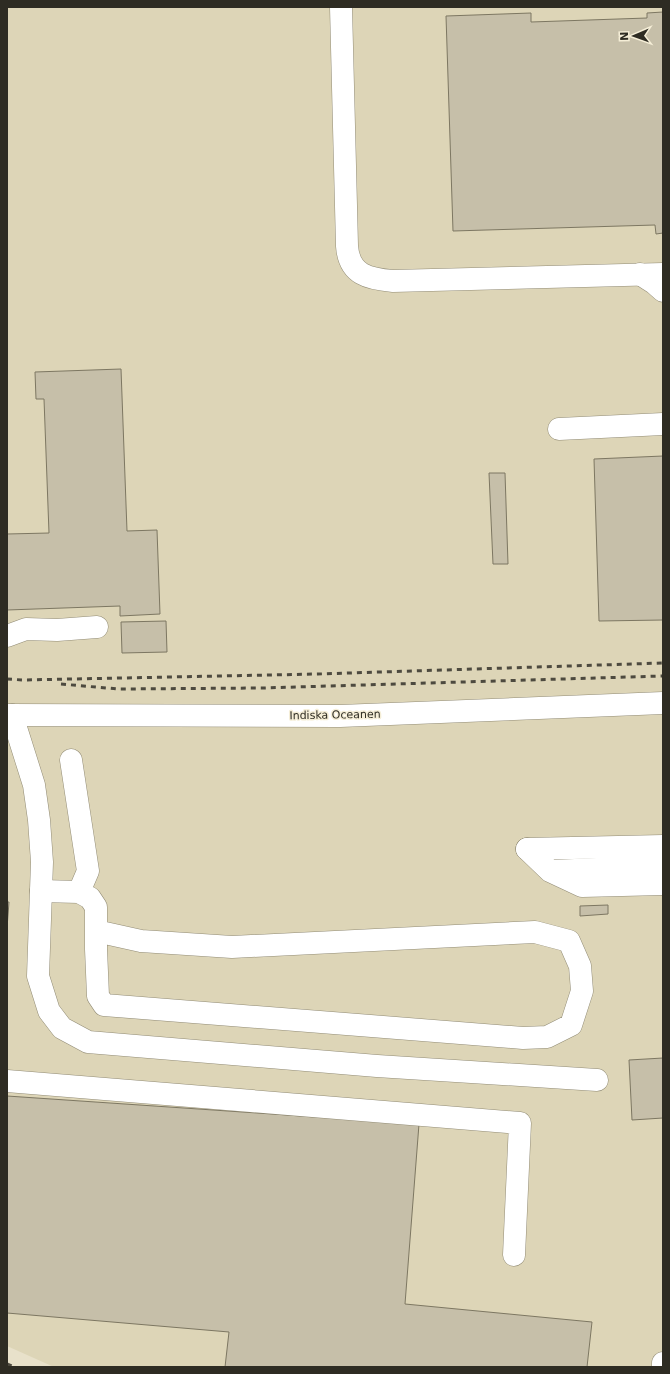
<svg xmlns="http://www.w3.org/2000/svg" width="670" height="1374" font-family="'DejaVu Sans',sans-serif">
  <rect width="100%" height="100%" fill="#e8e1ca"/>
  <path fill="#ddd5b7" d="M7 7H663V1367H54L7 1346Z"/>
  <g fill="#c6bfa9" stroke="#7d7762">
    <path d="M663 12V233L656 234 655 225 453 231 446 16 531 13V22L647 18V13Z"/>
    <path d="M121 369 127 531 157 530 160 614 120 616V606L7 610V534L49 533 44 399H36L35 372Z"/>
    <path d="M663 456V620L599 621 594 459Z"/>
    <path d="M489 473H505L508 564H493Z"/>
    <path d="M166 621 167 652 122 653 121 622Z"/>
    <path d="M7 902H9L7 928Z"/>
    <path d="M608 905V914L580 916V906Z"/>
    <path d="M663 1058V1118L632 1120 629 1060Z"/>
    <path d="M7 1096 419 1124 405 1304 592 1322 587 1367H225L229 1332 7 1313Z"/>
  </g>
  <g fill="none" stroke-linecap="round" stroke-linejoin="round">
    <g stroke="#928c76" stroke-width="23">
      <g id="minor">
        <path d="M341 7 347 246C349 275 369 279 393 281L663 274"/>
        <path d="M640 274 654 283 663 291"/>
        <path d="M559 429 663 424"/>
        <path d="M7 636 26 629 57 630 97 627"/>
        <path d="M7 715 340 716 663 703"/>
        <path d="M12 715 34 785 39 820 42 862 38 976 49 1011 62 1028 88 1042 377 1066 597 1080"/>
        <path d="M71 760 88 871 79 892"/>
        <path d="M527 849 550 871 582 886 663 884"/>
        <path d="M527 849 663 846"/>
        <path d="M553 871 663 866"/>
        <path d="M41 891 79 892 90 898 96 907V949L98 996 104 1005 523 1038 547 1037 571 1025 582 991 580 966 569 941 535 932 232 947 141 941 96 931"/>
        <path d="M7 1081 520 1123 514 1255"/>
        <path d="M663 1367V1363"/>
      </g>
    </g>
    <use href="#minor" stroke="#fff" stroke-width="22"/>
    <g stroke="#4d4a3f" stroke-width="3" stroke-dasharray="5 5" stroke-linecap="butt">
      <path d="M7 679 23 680 318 674 663 663"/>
      <path d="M61 684 118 689 263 688 663 676"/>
      <path d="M7 1364 14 1367"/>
    </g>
  </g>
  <g text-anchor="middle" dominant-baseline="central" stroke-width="3" stroke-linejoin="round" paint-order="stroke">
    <g font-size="11" fill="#2e2c23" stroke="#f5eed7">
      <text transform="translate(335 715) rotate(-1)">Indiska Oceanen</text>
    </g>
  </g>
  <rect width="670" height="1374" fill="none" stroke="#2e2c23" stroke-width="16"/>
  <g transform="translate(634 36) rotate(268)" stroke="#f5eed7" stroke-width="3" paint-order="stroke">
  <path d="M0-3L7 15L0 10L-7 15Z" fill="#2e2c23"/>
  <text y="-6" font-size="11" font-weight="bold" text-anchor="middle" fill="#2e2c23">N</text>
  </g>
</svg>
